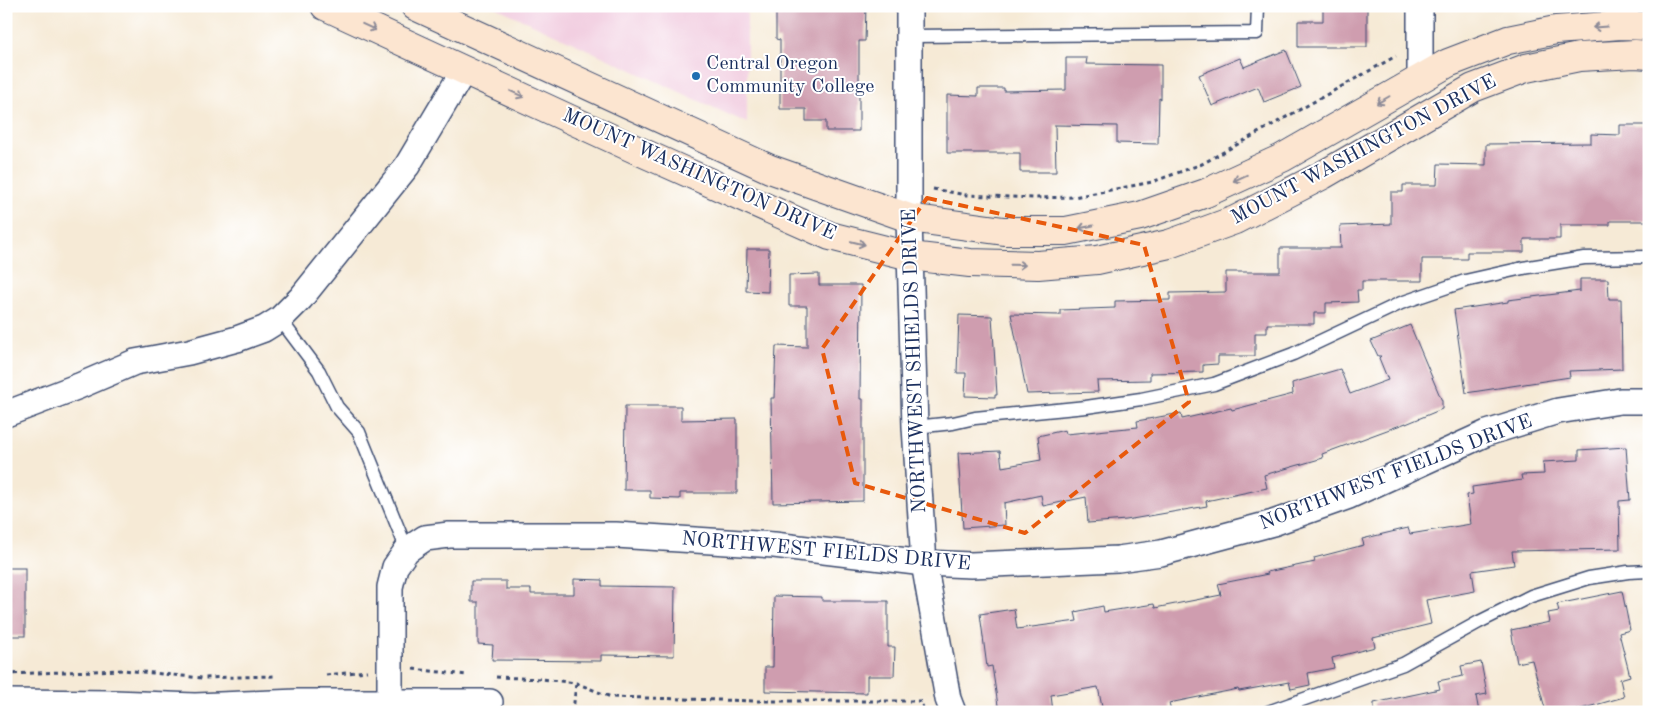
<svg xmlns="http://www.w3.org/2000/svg" width="1655" height="718" font-family="'Old Standard TT',serif">
  <rect width="100%" height="100%" fill="#fff"/>
  <filter id="ink" filterUnits="userSpaceOnUse"><feTurbulence type="fractalNoise" baseFrequency=".02" numOctaves="2"/><feDisplacementMap in="SourceGraphic" scale="10" xChannelSelector="R" yChannelSelector="G"/><feConvolveMatrix kernelMatrix="1 2 1 2 8 2 1 2 1" color-interpolation-filters="sRGB"/></filter>
  <filter id="wash" filterUnits="userSpaceOnUse"><feTurbulence type="fractalNoise" baseFrequency=".0096" numOctaves="4" result="noise"/><feDisplacementMap in="SourceGraphic" scale="20" xChannelSelector="R" yChannelSelector="G"/><feGaussianBlur stdDeviation="1.12" result="paint"/><feColorMatrix in="noise" values="0 0 0 0 0 0 0 0 0 0 0 0 0 0 0 0 0 1.4 0 .05"/><feComposite in="paint" operator="in"/></filter>
  <g filter="url(#wash)">
    <rect width="100%" height="100%" fill="#f6ead6"/>
    <path fill="#f2cfe1" d="M493 6H747V123Z"/>
    <g id="blocks">
      <g fill="#cf9daf">
        <path d="M804 6H866L865 41H859V131H826V121H806V109H780V40L776 39V8L804 9Z"/>
        <path d="M1323 6H1367V47H1298V21H1323Z"/>
        <path d="M1286 50 1301 87 1264 102 1258 87 1212 106 1199 75 1240 58 1244 67Z"/>
        <path d="M1066 58H1087L1086 64 1161 65V99L1159 98 1158 144 1117 143V126L1055 125 1056 172H1020V153H947V95L978 96V88H1004V91L1066 90Z"/>
        <path d="M1620 125H1649V221H1610V225H1560V239H1524V252H1467V259H1422V281H1362V290H1357L1358 302 1326 303V313H1314V324H1267V333H1255V356H1218V364L1203 365V372L1150 373V380L1097 381 1098 392 1027 394 1011 314 1060 315V310L1115 308V301L1170 300V293L1226 292V272H1280V248H1341L1340 226 1391 224V192H1403V185H1437L1438 164 1486 165V144L1591 143V134L1620 135Z"/>
        <path d="M747 249H769L768 292 746 291Z"/>
        <path d="M819 274V285H861L860 399H863V501L773 503 771 398H774L776 346 807 347V306H789V275Z"/>
        <path d="M1580 279H1608L1609 299H1621L1622 369 1569 371 1570 377 1466 393 1454 310 1508 302V300L1580 291Z"/>
        <path d="M959 315 992 316 997 395H995V397L965 396 966 373H957Z"/>
        <path d="M1410 325 1442 401V409L1406 424V423L1322 454 1323 458 1264 475 1267 488 1206 501 1207 506 1126 520 1088 523 1086 497 1043 506 1041 495 1004 503 1005 525 963 528 958 453 1000 451 1002 467 1041 460 1038 436 1065 430 1066 434 1138 427 1137 421 1181 413 1182 419 1231 408 1232 410 1293 394 1292 383 1340 369 1350 394 1388 380 1379 358 1381 356H1378L1371 341Z"/>
        <path d="M625 406H681V420L737 419V493H680V499L650 498V490H624Z"/>
        <path d="M1626 447 1630 500 1619 501 1620 549 1512 551 1514 565 1472 571 1475 591 1426 600 1431 624 1373 638 1375 647 1332 658 1334 668 1308 673 1310 685 1291 689 1289 682 1239 691 1238 689 1169 703 1171 712H1103L1098 687 1051 695 1053 712H999L992 666 987 667 980 614 1014 609 1017 629 1077 621 1075 612 1103 606 1104 612 1154 604 1155 608 1221 595 1218 584 1268 574 1267 572 1315 562 1314 558 1364 545 1362 539 1408 528 1410 534 1471 524 1467 495 1473 494 1472 487 1522 480 1521 475 1544 474 1543 462 1579 460V450Z"/>
        <rect x="6" y="568" width="19" height="68"/>
        <path d="M574 579 602 580V586L675 587 674 656 601 655V661L492 660 493 645 478 644V602H471V581H506V589H531V594H574Z"/>
        <path d="M1622 591 1630 630 1619 633 1630 676 1620 679 1624 697 1570 712H1546L1532 660 1517 663 1511 630 1550 622 1548 613 1559 611 1557 604Z"/>
        <path d="M774 596 822 597V601H888V647H895L894 676H867V693L765 691V667H773Z"/>
        <path d="M1481 662 1487 694 1476 696 1479 712H1374V703L1440 689 1438 681 1463 676 1461 666Z"/>
      </g>
    </g>
  </g>
  <g filter="url(#ink)">
    <use href="#blocks" fill-opacity="0" stroke="#3c4b70" stroke-width="1"/>
    <g fill="none" stroke-linecap="round" stroke-linejoin="round">
      <g stroke="#3c4b70" stroke-width="15">
        <g id="lane">
          <path d="M910 36 1257 33 1258 6"/>
          <path d="M280 319 319 371 337 407 359 432 407 550"/>
          <path d="M915 427 953 423 975 418 1086 407 1141 399 1214 384 1293 354 1401 303 1465 281 1523 268 1584 258 1649 257"/>
          <path d="M1268 712 1403 664 1479 622 1531 596 1589 578 1628 572 1649 571"/>
        </g>
      </g>
      <g stroke="#3c4b70" stroke-width="28">
        <g id="street">
          <path d="M909 6V218L915 427 924 563 948 699 953 712"/>
          <path d="M1420 6V78"/>
          <path d="M6 414 79 386 135 362 189 352 237 339 264 329 280 319 301 298 407 166 464 70"/>
          <path d="M6 702 114 703 195 706 297 702H490"/>
          <path d="M390 702V587L395 567 407 550 425 538 449 535H616L774 545 924 563 971 565 1118 559 1161 553 1273 523 1349 496 1487 433 1558 411 1620 401H1649"/>
        </g>
      </g>
      <g stroke="#3c4b70" stroke-width="30">
        <g id="secondary">
          <path d="M325 6 639 151 830 236 910 256 970 263 1038 265 1097 260 1169 244 1235 220 1323 175 1473 88 1526 68 1579 57 1635 54 1649 55"/>
          <path d="M415 6 770 169 909 218 1004 231H1066L1140 216 1206 193 1282 158 1448 63 1508 40 1556 30 1621 25 1649 26"/>
        </g>
      </g>
      <g stroke="#3c4b70" stroke-width="3" stroke-dasharray="4 4" stroke-linecap="butt">
        <path d="M933 189 966 195 1033 198 1074 197 1152 182 1202 164 1396 56"/>
        <path d="M413 669 467 675"/>
        <path d="M6 674 123 670 202 678 275 676"/>
        <path d="M326 675 367 671"/>
        <path d="M496 677 542 679 576 683 611 697 756 701H921L924 712"/>
        <path d="M573 712 576 683"/>
      </g>
      <use href="#lane" stroke="#fff" stroke-width="12"/>
      <use href="#street" stroke="#fff" stroke-width="25"/>
      <use href="#secondary" stroke="#fce5d0" stroke-width="28"/>
    </g>
    <defs><path id="oneway-shaft" d="M-6 0H5M1.5-3L5.5 0L1.5 3" fill="none" stroke-width="1.6" stroke-linecap="round" stroke-linejoin="round" transform="scale(1.25)"/></defs>
    <g stroke="#8c8a97">
      <use href="#oneway-shaft" transform="translate(369 27) rotate(25)"/>
      <use href="#oneway-shaft" transform="translate(1600 27) rotate(176)"/>
      <use href="#oneway-shaft" transform="translate(517 94) rotate(25)"/>
      <use href="#oneway-shaft" transform="translate(1383 100) rotate(150)"/>
      <use href="#oneway-shaft" transform="translate(1240 178) rotate(155)"/>
      <use href="#oneway-shaft" transform="translate(1086 227) rotate(168)"/>
      <use href="#oneway-shaft" transform="translate(858 243) rotate(14)"/>
      <use href="#oneway-shaft" transform="translate(1018 265) rotate(1)"/>
    </g>
  </g>
  <path fill="none" stroke="#e8590c" stroke-width="4" stroke-dasharray="10 6" stroke-linejoin="round" d="M927 198 1144 245 1189 402 1025 533 855 483 822 349Z"/>
  <circle fill="#1f6fb2" stroke="#fff" stroke-width="2" cx="696" cy="76" r="5"/>
  <g text-anchor="middle" dominant-baseline="central" stroke-width="4" stroke-linejoin="round" paint-order="stroke">
    <g font-size="20" fill="#1b2f5e" stroke="#fff" text-anchor="start">
      <text x="706" y="64">Central Oregon<tspan x="706" dy="23">Community College</tspan></text>
    </g>
    <g font-size="20" fill="#1b2f5e" stroke="#fff">
      <text transform="translate(1364 150) rotate(-28)">MOUNT WASHINGTON DRIVE</text>
      <text transform="translate(699 175) rotate(24)">MOUNT WASHINGTON DRIVE</text>
      <text transform="translate(915 361) rotate(-92)">NORTHWEST SHIELDS DRIVE</text>
      <text transform="translate(1396 473) rotate(-21)">NORTHWEST FIELDS DRIVE</text>
      <text transform="translate(826 552) rotate(5)">NORTHWEST FIELDS DRIVE</text>
    </g>
  </g>
  <rect width="1655" height="718" fill="none" stroke="#fff" stroke-width="25"/>
</svg>
